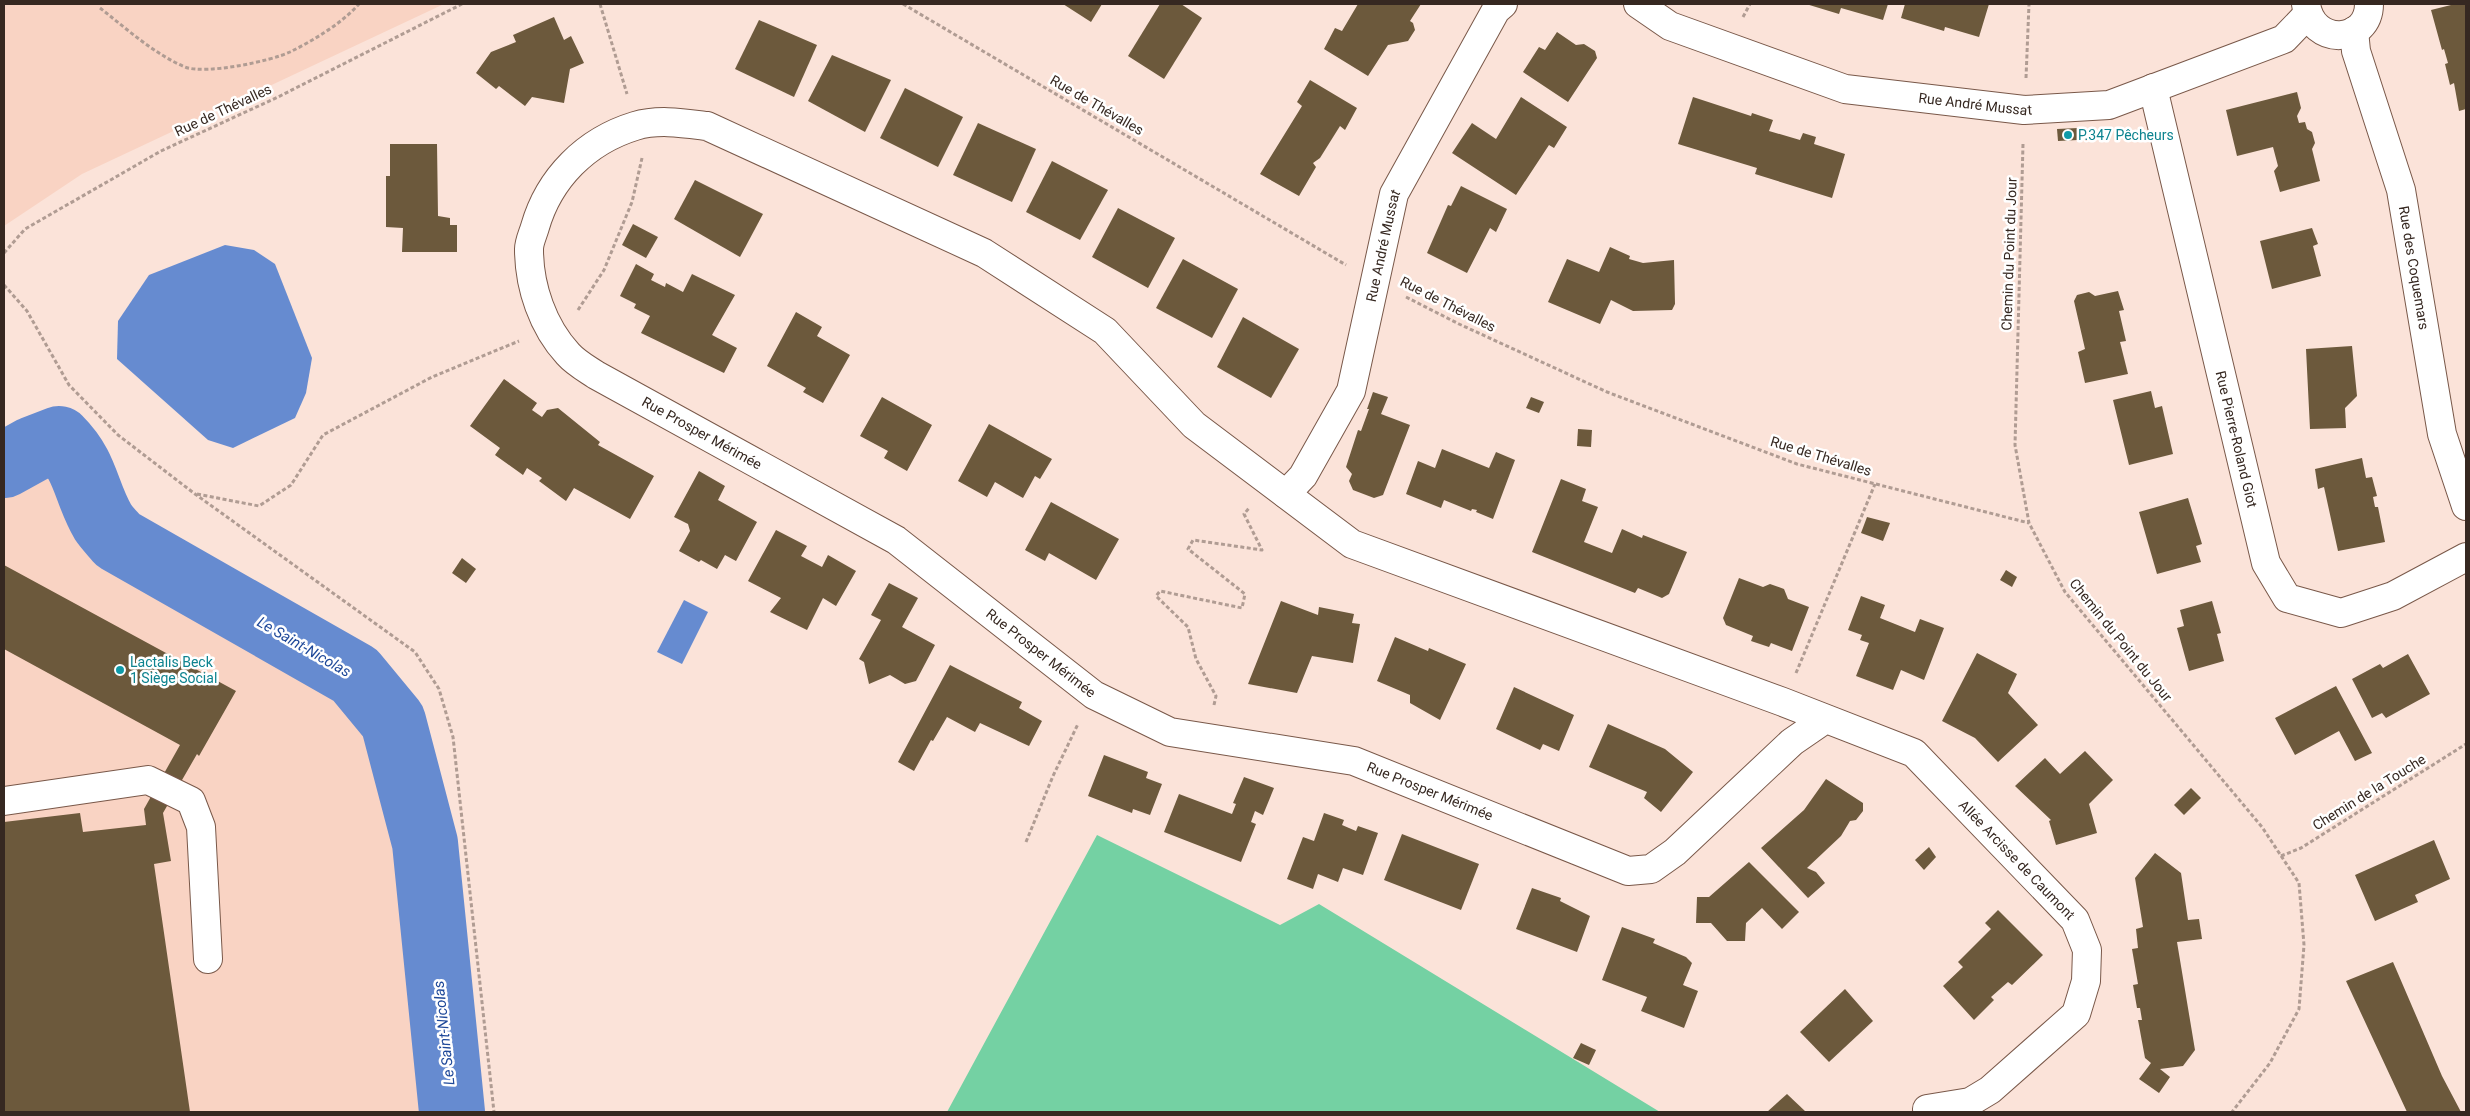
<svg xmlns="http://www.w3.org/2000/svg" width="2470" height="1116" font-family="Roboto,sans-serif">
  <rect width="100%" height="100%" fill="#fbe3d9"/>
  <g fill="#f9d3c3">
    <path d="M4 4H444L82 174 4 226Z"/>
    <path d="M60 451 118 540 355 675 393 721 425 843 452 1112H4V468Z"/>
  </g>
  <path fill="#74d1a3" d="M1097 835 1280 925 1319 904 1660 1112H947Z"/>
  <g fill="#668bd0">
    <path d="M225 245 254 250 275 264 312 358 306 393 295 418 233 448 208 440 117 359 118 321 149 275Z"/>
    <path d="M684 600 708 612 682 664 657 652Z"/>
  </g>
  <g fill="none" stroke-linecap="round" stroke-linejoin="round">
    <path stroke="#668bd0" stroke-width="66" d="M4 465 33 449 59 439C87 467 85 491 103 522 107 528 113 534 118 540L355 675 393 721 425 843 452 1112"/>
  </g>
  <g fill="#6c593c">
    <path d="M1063 4H1102L1091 22Z"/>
    <path d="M1181 4 1202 18 1164 79 1128 56 1160 4Z"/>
    <path d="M1358 4H1421L1410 21 1413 23 1415 30 1408 41 1388 45 1368 76 1324 49 1335 28 1342 31Z"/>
    <path d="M1806 4H1888L1883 20 1841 8 1839 14Z"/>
    <path d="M1905 4H1989L1979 37 1945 27 1944 31 1901 18Z"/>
    <path d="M2455 4H2466V109L2459 111 2454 83 2450 85 2445 64 2448 63 2444 49 2442 50 2431 10Z"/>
    <path d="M554 17 564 40 571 36 584 63 570 69 564 103 532 97 525 106 499 86 496 89 476 73 491 52 516 42 513 35Z"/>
    <path d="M759 20 817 45 794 97 735 69Z"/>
    <path d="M1557 32 1576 45 1584 44 1595 51 1597 58 1568 102 1523 72 1539 47 1545 50Z"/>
    <path d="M832 55 891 80 865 132 808 101Z"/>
    <path d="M1310 80 1357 108 1345 130 1340 126 1320 158 1313 163 1316 167 1299 196 1260 174 1302 106 1297 102Z"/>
    <path d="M905 88 963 117 938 167 880 138Z"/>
    <path d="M2297 92 2301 108 2297 116 2299 123 2305 122 2307 129 2312 132 2315 143 2312 149 2320 181 2280 192 2274 171 2278 166 2273 147 2237 156 2226 110Z"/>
    <path d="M1521 97 1567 127 1554 148 1549 145 1516 195 1452 153 1472 123 1496 139Z"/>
    <path d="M1693 97 1751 116 1752 113 1773 120 1769 131 1800 140 1803 133 1816 137 1814 144 1845 154 1832 198 1755 174 1757 168 1678 144Z"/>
    <path d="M978 123 1036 149 1012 202 953 175Z"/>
    <path d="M2078 128V140L2058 141 2057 129Z"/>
    <path d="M390 144H437L438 216 450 218V225H457V252H402L403 228 386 227V176H390Z"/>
    <path d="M1052 161 1108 190 1080 240 1026 212Z"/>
    <path d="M695 180 763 214 740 257 674 219Z"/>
    <path d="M1461 186 1507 209 1496 232 1490 228 1467 273 1427 253 1448 205 1451 206Z"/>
    <path d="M1118 208 1175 238 1148 288 1092 257Z"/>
    <path d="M633 224 658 237 646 258 622 245Z"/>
    <path d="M2312 228 2318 244 2313 246 2321 276 2272 289 2260 241Z"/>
    <path d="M1610 247 1630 256 1629 259 1643 263 1674 260 1675 304 1672 310 1633 311 1611 300 1600 324 1548 302 1567 259 1599 272Z"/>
    <path d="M1183 259 1238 289 1212 338 1156 308Z"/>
    <path d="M636 264 654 274 651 280 665 287 666 283 683 292 692 274 735 295 712 335 737 348 724 373 641 333 650 316 634 308 636 304 620 296Z"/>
    <path d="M2118 291 2124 310 2119 311 2126 341 2120 342 2128 374 2085 383 2078 352 2085 349 2074 301 2077 295 2089 292 2095 296Z"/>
    <path d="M796 312 822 327 817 336 850 355 823 403 803 392 806 388 767 366Z"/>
    <path d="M1243 317 1299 349 1271 398 1217 367Z"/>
    <path d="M2352 346 2357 396 2345 408 2346 428 2310 429 2306 349Z"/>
    <path d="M504 379 537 403 532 410 542 417 547 410 558 408 600 442 598 445 654 476 630 519 574 488 566 501 539 481 542 478 527 468 523 475 495 455 500 448 470 426Z"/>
    <path d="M2151 391 2155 408 2162 406 2173 454 2129 465 2113 400Z"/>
    <path d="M1373 392 1388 397 1381 414 1410 425 1383 495 1374 498 1353 490 1349 481 1352 474 1346 467 1358 430 1361 431 1369 409H1367Z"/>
    <path d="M882 397 932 425 907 471 884 458 888 451 860 436Z"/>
    <path d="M1531 397 1544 402 1539 413 1526 408Z"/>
    <path d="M989 424 1052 459 1040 479 1035 476 1023 498 995 482 987 497 958 481Z"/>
    <path d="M1578 429 1592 430 1591 447 1577 446Z"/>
    <path d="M1442 449 1489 468 1496 452 1515 460 1493 519 1476 512 1477 510 1472 509 1471 511 1444 500 1441 508 1406 494 1418 461 1435 468Z"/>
    <path d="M2362 458 2366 478 2372 477 2377 496 2373 497 2375 507H2378L2385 542 2338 551 2324 487 2318 489 2315 469Z"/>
    <path d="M699 471 725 486 718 500 757 522 736 561 725 555 717 569 701 560 699 562 679 551 690 531 688 524 674 517Z"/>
    <path d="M1561 479 1586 489 1582 501 1598 507 1584 542 1612 553 1622 529 1642 538 1643 535 1687 552 1669 594 1662 598 1638 588 1635 593 1532 552Z"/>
    <path d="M2188 498 2202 544 2196 546 2201 562 2157 574 2139 512Z"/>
    <path d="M1051 502 1119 539 1096 580 1049 553 1045 561 1025 550Z"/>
    <path d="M1867 517 1890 523 1883 541 1861 533Z"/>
    <path d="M776 530 807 546 801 556 822 567 828 555 856 571 836 606 823 598 807 630 770 612 781 598 748 581Z"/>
    <path d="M462 558 476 569 466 583 452 573Z"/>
    <path d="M4 565 236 691 199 756 197 754 163 813 171 861 154 864 190 1112H4V822L80 813 83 832 146 825 144 809 180 745 4 649Z"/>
    <path d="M2006 570 2017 577 2012 587 2000 580Z"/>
    <path d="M1739 578 1763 587 1770 584 1784 589 1788 599 1809 607 1792 651 1771 643 1769 647 1751 641 1753 636 1726 625 1723 618Z"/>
    <path d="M889 583 918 598 902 627 935 645 916 681 905 684 890 675 869 684 864 662 859 659 881 620 871 615Z"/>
    <path d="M1861 596 1885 605 1880 618 1915 632 1920 619 1944 628 1924 680 1901 670 1893 690 1856 676 1869 643 1860 640 1862 635 1848 630Z"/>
    <path d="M1281 601 1318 615 1319 607 1354 614 1352 623 1360 624 1353 663 1312 656 1297 693 1248 684Z"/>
    <path d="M2212 601 2221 633 2217 634 2224 661 2189 671 2177 628 2184 626 2180 610Z"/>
    <path d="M1395 637 1428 651 1429 648 1466 664 1440 720 1410 703V695L1377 681Z"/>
    <path d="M1977 653 2017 674 2008 693 2038 725 1998 762 1975 738 1942 721Z"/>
    <path d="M2408 654 2430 694 2386 718 2382 713 2372 718 2352 679 2380 664 2383 668Z"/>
    <path d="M950 665 1022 702 1019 708 1042 721 1029 746 980 723 975 732 947 717 933 741 931 740 914 771 898 762Z"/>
    <path d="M2336 686 2372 753 2355 761 2339 731 2295 755 2275 718Z"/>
    <path d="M1514 687 1574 715 1559 751 1543 744 1540 750 1496 729Z"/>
    <path d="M1608 724 1665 749 1693 772 1661 812 1644 798 1647 792 1589 767Z"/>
    <path d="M2085 751 2113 780 2089 804 2097 833 2056 845 2049 821 2051 820 2015 786 2045 758 2060 774Z"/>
    <path d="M1104 755 1148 772 1146 778 1162 784 1150 815 1133 809 1132 813 1088 796Z"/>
    <path d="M1244 777 1274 788 1263 815 1255 811 1251 822 1256 824 1241 862 1164 832 1179 794 1232 814 1236 804 1233 803Z"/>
    <path d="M1826 779 1863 803V811L1856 820 1850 821 1841 836 1807 868 1816 872 1825 883 1808 898 1761 848 1804 810Z"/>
    <path d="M2191 788 2201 798 2184 815 2174 805Z"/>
    <path d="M1324 813 1344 820 1342 825 1356 831 1358 826 1378 833 1363 875 1343 868 1338 882 1318 874 1313 889 1287 879 1303 837 1314 841Z"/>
    <path d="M1402 834 1479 864 1461 910 1384 880Z"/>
    <path d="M2434 840 2450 879 2415 895 2418 902 2375 921 2355 875Z"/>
    <path d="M1929 847 1936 857 1924 870 1915 860Z"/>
    <path d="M2155 853 2181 873 2188 920 2199 919 2202 939 2177 942 2195 1050 2183 1066 2160 1069 2170 1077 2159 1093 2139 1079 2151 1063 2145 1058 2138 1020H2142L2140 1008H2137L2133 985 2138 984 2132 949 2138 948 2136 929 2143 927 2135 878Z"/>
    <path d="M1749 862 1799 912 1782 929 1762 908 1746 923 1745 941H1727L1711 923H1696L1697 897H1709Z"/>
    <path d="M1532 888 1561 898 1560 901 1590 916 1577 952 1516 929Z"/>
    <path d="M1998 910 2043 955 2012 985 2008 982 1991 997 1994 1000 1974 1020 1943 986 1963 967 1958 962 1991 929 1985 923Z"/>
    <path d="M1622 927 1655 939 1653 943 1686 957 1692 963 1683 985 1698 991 1684 1028 1641 1011 1647 997 1602 980Z"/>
    <path d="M2393 962 2442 1076 2461 1112H2407L2346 981Z"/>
    <path d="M1845 989 1873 1021 1829 1062 1800 1032Z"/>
    <path d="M1581 1043 1596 1050 1589 1065 1573 1058Z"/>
    <path d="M1787 1094 1806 1112H1767Z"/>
  </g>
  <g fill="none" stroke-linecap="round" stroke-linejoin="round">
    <g stroke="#795849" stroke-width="30">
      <g id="minor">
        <path id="s1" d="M1638 4 1670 26 1845 89 2024 110 2109 105 2284 39 2308 14"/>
        <path d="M2306 4C2312 47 2369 44 2369 4"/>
        <path id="s2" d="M2354 31 2356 51 2401 190 2442 434 2466 506"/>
        <path id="s3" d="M2153 88 2266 563 2287 598 2341 613 2393 596 2466 557"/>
        <path id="s4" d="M1286 494 1303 476 1351 391 1394 194 1496 10 1503 4"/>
        <path id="s5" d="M1824 720 1792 742 1675 852 1651 869 1628 871 1354 761 1170 732 1094 695 896 540 596 375C587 369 576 363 568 354 543 327 529 287 529 249 529 242 533 234 535 227 549 178 586 141 635 126 658 119 683 123 707 126L984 253 1105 331 1194 425 1352 544 1783 702 1914 753 2075 920 2087 950 2086 981 2076 1014 1990 1090 1970 1102 1927 1109"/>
        <path d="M4 801 148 780 191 801 201 827 208 959"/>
      </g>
    </g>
    <g stroke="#b09c93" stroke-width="3" stroke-dasharray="4 2.5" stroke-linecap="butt">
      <path d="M600 4 627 94"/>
      <path d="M903 4 1346 265"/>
      <path d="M100 8C127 29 154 54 185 67 205 75 271 61 290 52 314 40 341 24 359 4"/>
      <path d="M1743 17 1750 4"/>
      <path d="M2026 78 2029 4"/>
      <path d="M2023 144 2015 445 2029 523 2065 592 2262 827 2299 883 2304 945 2299 1009 2270 1063 2232 1112"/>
      <path d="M4 253 25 229 161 151 278 97 462 4"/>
      <path d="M4 285 27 311 69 385 118 435 195 494 415 652 439 689 453 737 494 1112"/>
      <path d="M1406 297 1459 324 1607 392 1797 464 2029 523"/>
      <path d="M578 310 604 270 632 202 642 158"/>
      <path d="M197 494 259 506 291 485 323 435 432 377 519 341"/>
      <path d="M1796 673 1875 484"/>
      <path d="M1214 705 1216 696 1196 659 1188 627 1156 596 1160 591 1242 608 1245 594 1188 549 1193 540 1262 550 1244 514 1250 507"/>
      <path d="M1026 842 1053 776 1078 724"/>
      <path d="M2281 856 2301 848 2466 744"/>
    </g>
    <use href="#minor" stroke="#fff" stroke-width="28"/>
  </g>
  <g fill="#0f9aa8" stroke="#fff" stroke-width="2">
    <circle cx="2068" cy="135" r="5"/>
    <circle cx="120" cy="670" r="5"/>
  </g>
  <g text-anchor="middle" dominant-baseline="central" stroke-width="5" stroke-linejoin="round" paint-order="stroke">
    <g font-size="14" fill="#362821" stroke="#fff">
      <text stroke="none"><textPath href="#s1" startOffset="356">Rue André Mussat</textPath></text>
      <text transform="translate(1097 105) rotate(30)">Rue de Thévalles</text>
      <text transform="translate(223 110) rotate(-25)">Rue de Thévalles</text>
      <text stroke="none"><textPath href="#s4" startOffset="271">Rue André Mussat</textPath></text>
      <text transform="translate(2009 254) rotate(-88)">Chemin du Point du Jour</text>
      <text stroke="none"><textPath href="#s2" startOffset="245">Rue des Coquemars</textPath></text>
      <text transform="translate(1448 304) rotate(27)">Rue de Thévalles</text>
      <text transform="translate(702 433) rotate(29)">Rue Prosper Mérimée</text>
      <text stroke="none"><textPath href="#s3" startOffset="361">Rue Pierre-Roland Giot</textPath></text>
      <text transform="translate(1821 456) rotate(17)">Rue de Thévalles</text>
      <text transform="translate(2121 640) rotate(51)">Chemin du Point du Jour</text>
      <text transform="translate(1041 653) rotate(38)">Rue Prosper Mérimée</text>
      <text transform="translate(1430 791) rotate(22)">Rue Prosper Mérimée</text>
      <text transform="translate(2369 792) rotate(-32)">Chemin de la Touche</text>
      <text stroke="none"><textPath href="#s5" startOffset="3329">Allée Arcisse de Caumont</textPath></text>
    </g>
    <g font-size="14" fill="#0d838f" stroke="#fff" text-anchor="start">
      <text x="2078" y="135">P.347 Pêcheurs</text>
      <text x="130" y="662">Lactalis Beck<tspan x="130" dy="16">1 Siège Social</tspan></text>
    </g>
    <g font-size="15" font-style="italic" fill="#1e4899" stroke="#fff">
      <text transform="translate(304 647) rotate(30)">Le Saint-Nicolas</text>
      <text transform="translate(444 1033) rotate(-96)">Le Saint-Nicolas</text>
    </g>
  </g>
  <rect width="2470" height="1116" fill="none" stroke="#362821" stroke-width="10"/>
</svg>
